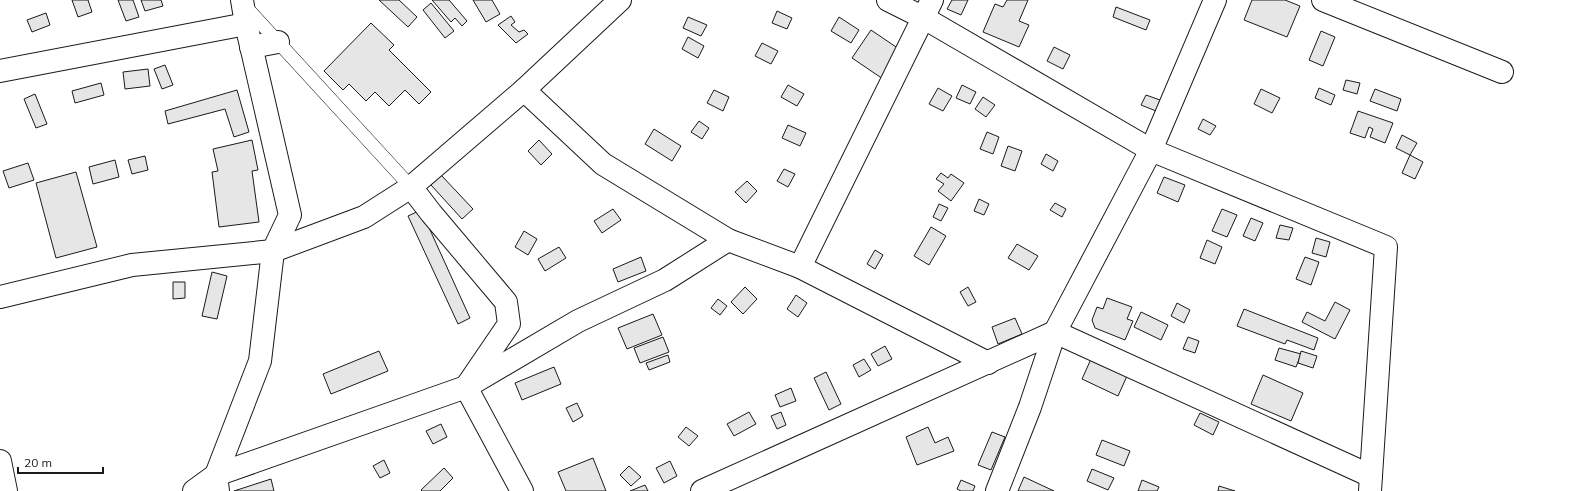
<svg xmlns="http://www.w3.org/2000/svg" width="1590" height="491" font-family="Mulish,sans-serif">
  <rect width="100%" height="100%" fill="#fff"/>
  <g fill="#e6e6e6" stroke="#1a1a1a">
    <path d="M72 0H88L92 12 78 17Z"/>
    <path d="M118 0H133L139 17 126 21Z"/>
    <path d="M141 0H161L163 6 145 11Z"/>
    <path d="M379 0H399L417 17 408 27Z"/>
    <path d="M432 0H449L467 21 462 26 455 18 451 22Z"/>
    <path d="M473 0H492L500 14 486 22Z"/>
    <path d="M952 0H968L961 15 947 9Z"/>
    <path d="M1007 0H1028L1019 21 1029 25 1019 47 983 32 995 4 1003 7Z"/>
    <path d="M1252 0H1285L1300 6 1287 37 1244 20Z"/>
    <path d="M431 3 454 31 445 38 423 10Z"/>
    <path d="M1116 7 1150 20 1146 30 1113 17Z"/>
    <path d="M777 11 792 18 787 29 772 23Z"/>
    <path d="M46 13 50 25 32 32 27 20Z"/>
    <path d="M511 16 515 22 511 25 519 32 524 30 528 34 516 43 498 25Z"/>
    <path d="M688 17 707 25 701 36 683 28Z"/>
    <path d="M839 17 859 30 851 43 831 31Z"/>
    <path d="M371 23 394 45 389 50 431 92 419 104 405 90 389 106 375 92 366 101 349 84 343 90 324 71Z"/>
    <path d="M871 30 902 51 883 79 852 58Z"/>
    <path d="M1321 31 1335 37 1323 66 1309 60Z"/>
    <path d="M688 37 704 46 698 58 682 49Z"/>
    <path d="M762 43 778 51 771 64 755 56Z"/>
    <path d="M1054 47 1070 55 1063 69 1047 61Z"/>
    <path d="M165 65 173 85 162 89 154 69Z"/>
    <path d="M148 69 150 86 125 89 123 72Z"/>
    <path d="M1346 80 1360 83 1357 94 1343 90Z"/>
    <path d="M101 83 104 95 75 103 72 91Z"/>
    <path d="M788 85 804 94 797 106 781 97Z"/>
    <path d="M962 85 976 92 970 104 956 98Z"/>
    <path d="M938 88 952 96 943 111 929 104Z"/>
    <path d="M1319 88 1335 95 1331 105 1315 98Z"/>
    <path d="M1261 89 1280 98 1272 113 1254 104Z"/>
    <path d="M1375 89 1401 99 1397 111 1370 101Z"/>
    <path d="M237 90 249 132 234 137 225 109 168 124 165 111Z"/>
    <path d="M714 90 729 97 723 111 707 103Z"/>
    <path d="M35 94 47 124 36 128 24 99Z"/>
    <path d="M1146 95 1160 100 1156 111 1141 105Z"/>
    <path d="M983 97 995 105 986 117 975 109Z"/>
    <path d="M1358 111 1393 123 1385 143 1370 137 1373 129 1369 127 1365 138 1350 133Z"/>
    <path d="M1203 119 1216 126 1210 135 1198 129Z"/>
    <path d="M699 121 709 128 702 139 691 132Z"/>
    <path d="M788 125 806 133 800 146 782 138Z"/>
    <path d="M654 129 681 146 672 161 645 144Z"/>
    <path d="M987 132 999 137 993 154 980 149Z"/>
    <path d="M1402 135 1417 143 1410 155 1396 148Z"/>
    <path d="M252 140 258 170 252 171 259 222 219 227 212 172 218 171 213 149Z"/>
    <path d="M539 140 552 154 541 165 528 151Z"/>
    <path d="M1008 146 1022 151 1015 171 1001 166Z"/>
    <path d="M1046 154 1058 161 1053 171 1041 164Z"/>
    <path d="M1410 155 1423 162 1415 179 1402 173Z"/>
    <path d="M145 156 148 170 132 174 128 160Z"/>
    <path d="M115 160 119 177 93 184 89 167Z"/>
    <path d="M28 163 34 180 9 188 3 171Z"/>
    <path d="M784 169 795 174 788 187 777 181Z"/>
    <path d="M76 172 97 247 56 258 36 183Z"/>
    <path d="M941 173 948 178 951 174 964 183 951 201 938 191 944 184 936 179Z"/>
    <path d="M441 175 473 209 462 219 431 185Z"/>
    <path d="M1164 177 1185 185 1178 202 1157 193Z"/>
    <path d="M747 181 757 191 746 203 735 192Z"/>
    <path d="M979 199 989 204 984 215 974 211Z"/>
    <path d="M1055 203 1066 209 1062 217 1050 210Z"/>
    <path d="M939 204 948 208 941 221 933 217Z"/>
    <path d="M613 209 621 220 602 233 594 221Z"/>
    <path d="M1222 209 1237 215 1227 237 1212 231Z"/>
    <path d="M421 210 470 318 458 324 408 216Z"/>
    <path d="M1251 218 1263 223 1255 241 1243 236Z"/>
    <path d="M1280 225 1293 228 1289 240 1276 238Z"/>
    <path d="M931 227 946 236 929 265 914 256Z"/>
    <path d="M524 231 537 239 528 255 515 247Z"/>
    <path d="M1316 238 1330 242 1326 257 1312 253Z"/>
    <path d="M1207 240 1222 247 1215 264 1200 258Z"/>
    <path d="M1017 244 1038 256 1029 270 1008 258Z"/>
    <path d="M559 247 566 258 545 271 538 259Z"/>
    <path d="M875 250 883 255 875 269 867 264Z"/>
    <path d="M641 257 646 271 618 282 613 269Z"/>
    <path d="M1305 257 1319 262 1311 285 1296 279Z"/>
    <path d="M212 272 227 276 217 319 202 316Z"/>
    <path d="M173 282H185V298L173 299Z"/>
    <path d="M745 287 757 299 743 314 731 302Z"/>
    <path d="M968 287 976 302 968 306 960 292Z"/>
    <path d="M796 295 807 303 798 317 787 309Z"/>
    <path d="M1107 298 1132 307 1127 319 1133 321 1125 340 1095 328 1092 320 1097 307 1103 309Z"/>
    <path d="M718 299 727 306 720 315 711 308Z"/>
    <path d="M1335 302 1350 310 1335 339 1302 322 1307 312 1325 321Z"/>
    <path d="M1177 303 1190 310 1184 323 1171 316Z"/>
    <path d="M1244 309 1318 338 1314 350 1287 340 1285 344 1237 326Z"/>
    <path d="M1141 312 1168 325 1161 340 1134 327Z"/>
    <path d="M653 314 662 335 627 349 618 328Z"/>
    <path d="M1015 318 1022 334 998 344 992 327Z"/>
    <path d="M663 337 669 352 640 363 634 348Z"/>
    <path d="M1188 337 1199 341 1195 353 1183 349Z"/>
    <path d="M885 346 892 359 878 366 871 354Z"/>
    <path d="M1279 348 1301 354 1296 367 1275 360Z"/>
    <path d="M379 351 388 371 331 394 323 374Z"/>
    <path d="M1301 351 1317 356 1313 368 1298 363Z"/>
    <path d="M668 355 670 362 649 370 646 363Z"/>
    <path d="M864 359 871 370 859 377 853 365Z"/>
    <path d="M1091 359 1127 376 1118 396 1082 379Z"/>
    <path d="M554 367 561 384 522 400 515 383Z"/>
    <path d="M826 372 841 404 829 410 814 378Z"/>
    <path d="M1263 375 1303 393 1291 421 1251 404Z"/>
    <path d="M791 388 796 401 780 407 775 395Z"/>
    <path d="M577 403 583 416 573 422 566 408Z"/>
    <path d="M749 412 756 424 734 436 727 424Z"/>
    <path d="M781 412 786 425 777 429 771 416Z"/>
    <path d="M1200 413 1219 422 1213 435 1194 425Z"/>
    <path d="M441 424 447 437 433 444 426 431Z"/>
    <path d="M686 427 698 436 689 446 678 437Z"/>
    <path d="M928 427 935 443 948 437 954 451 917 465 906 437Z"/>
    <path d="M992 432 1005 437 991 470 978 465Z"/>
    <path d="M1102 440 1130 451 1124 466 1096 455Z"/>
    <path d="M593 458 606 491H566L558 472Z"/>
    <path d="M384 460 390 473 380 478 373 466Z"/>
    <path d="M670 461 677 476 664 483 656 468Z"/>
    <path d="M629 466 641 477 631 486 620 475Z"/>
    <path d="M444 468 453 478 440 491H422L421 490Z"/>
    <path d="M1092 469 1114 478 1108 490 1087 481Z"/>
    <path d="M1024 477 1054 491H1018Z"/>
    <path d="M271 479 274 491H234Z"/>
    <path d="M961 480 975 486 973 491H961L957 489Z"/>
    <path d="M1142 480 1159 487 1157 491H1138Z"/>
    <path d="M645 485 648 491H630Z"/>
    <path d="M1219 486 1235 491H1218Z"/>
  </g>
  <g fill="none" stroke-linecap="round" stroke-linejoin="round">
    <g stroke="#1a1a1a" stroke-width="14">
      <path id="lane" d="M245 6 411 187"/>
    </g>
    <g stroke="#1a1a1a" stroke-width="24">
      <g id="street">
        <path d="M888 0 924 18 1151 150 1386 247 1370 491"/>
        <path d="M1323 0 1502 72"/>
        <path d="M251 47 278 42"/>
        <path d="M0 71 246 24"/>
        <path d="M524 90 603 164 728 240 800 267 988 363"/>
        <path d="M411 187 431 213 506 302 509 324 466 387 522 491"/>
        <path d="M800 267 932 0"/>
        <path d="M0 297 132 265 273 251 364 217 411 187 524 90 620 0"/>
        <path d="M0 461 6 491"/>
        <path d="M194 491 216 475 260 361 273 251 290 215 246 24 242 0"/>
        <path d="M218 491 216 475 466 387 578 321 665 280 728 240"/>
        <path d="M702 491 1055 332 1371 476"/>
        <path d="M997 491 1030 407 1055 332 1151 150 1215 0"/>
      </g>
    </g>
    <use href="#lane" stroke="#fff" stroke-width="13"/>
    <use href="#street" stroke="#fff" stroke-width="22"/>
  </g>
  <path d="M18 467v6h85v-6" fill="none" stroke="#1a1a1a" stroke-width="2"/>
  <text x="24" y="467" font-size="12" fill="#1a1a1a" stroke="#ffffff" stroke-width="3" paint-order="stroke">20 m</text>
</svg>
